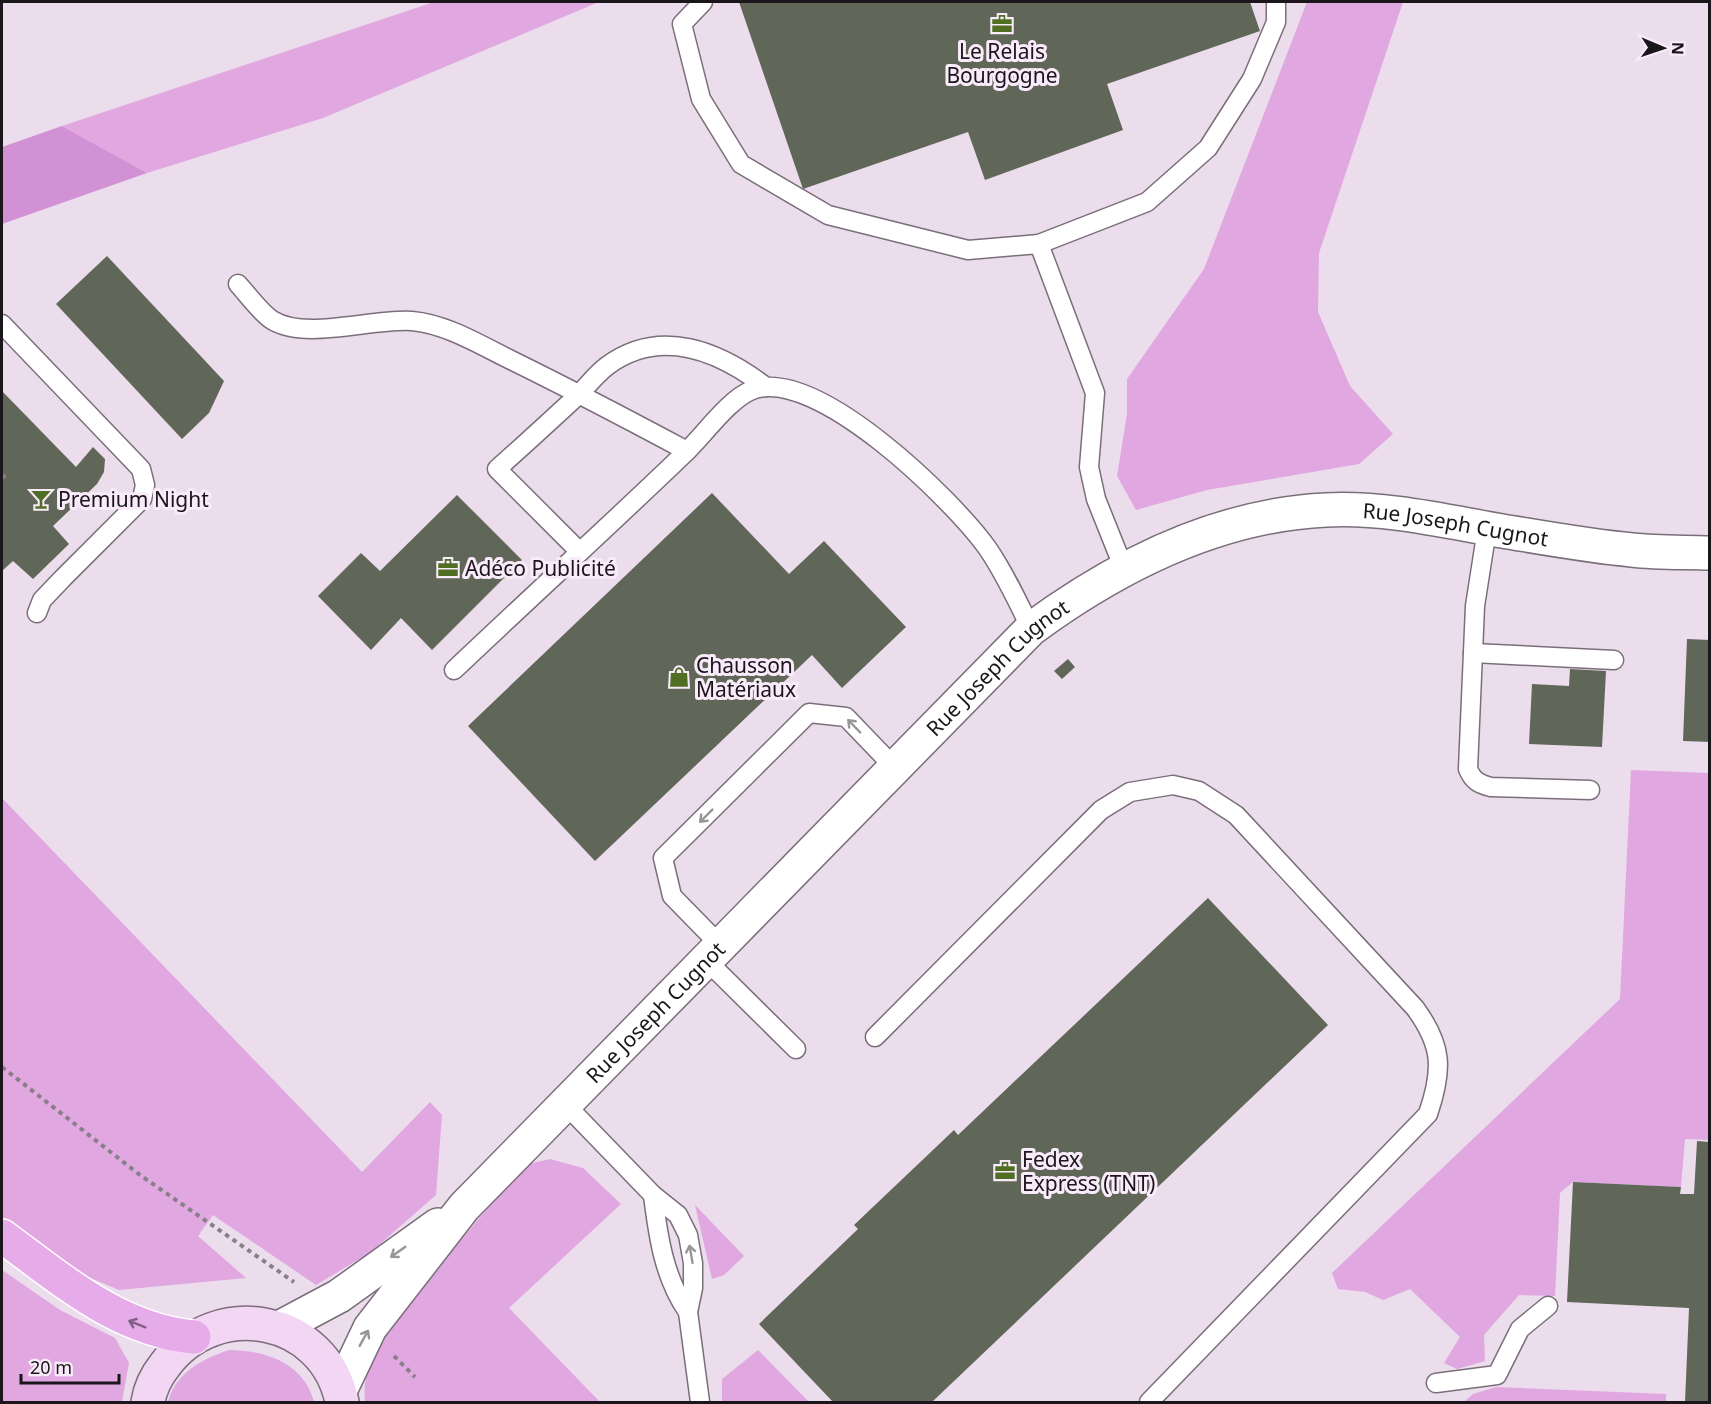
<svg xmlns="http://www.w3.org/2000/svg" width="1711" height="1404" font-family="'Noto Sans',sans-serif">
  <rect width="100%" height="100%" fill="#ecddec"/>
  <g fill="#e0a7e0">
    <path d="M434 2H599L323 118 147 173 62 126Z"/>
    <path d="M1307 2H1403L1319 253 1318 312 1350 386 1393 434 1359 464 1207 490 1136 510 1117 476 1127 414V379L1204 269Z"/>
    <path d="M1631 770 1709 773V1140L1685 1139 1681 1187 1573 1182 1560 1193 1555 1296 1519 1295 1484 1335 1485 1361 1457 1369 1444 1363 1460 1337 1410 1289 1383 1300 1365 1292 1338 1289 1332 1273 1620 999Z"/>
    <path d="M2 798 362 1172 430 1102 442 1115 436 1195 371 1252 316 1285 213 1215 198 1236 246 1278 119 1290 81 1274 2 1219Z"/>
    <path d="M550 1159 583 1168 621 1204 509 1308 600 1402H365C362 1374 373 1354 386 1329L524 1165Z"/>
    <path d="M695 1205 744 1256 724 1275 712 1279Z"/>
    <path d="M2 1270 60 1310 115 1338 129 1363 122 1402H2Z"/>
    <path d="M229 1350C265 1350 304 1363 314 1402H168C175 1373 202 1359 229 1350Z"/>
    <path d="M758 1350 809 1402H722V1379Z"/>
    <path d="M1496 1387 1666 1394V1402H1464L1473 1394Z"/>
  </g>
  <path fill="#d391d5" d="M62 126 147 173 2 224V147Z"/>
  <g fill="#606759">
    <path d="M739 2H1250L1260 31 1107 84 1123 130 985 180 968 132 803 189Z"/>
    <path d="M107 256 224 381 209 413 182 439 56 304Z"/>
    <path d="M2 391 76 467 93 447 105 459 104 472 97 484 53 526 69 544 33 579 13 561 2 571Z"/>
    <path d="M712 493 789 574 824 541 906 627 842 688 812 655 595 861 468 726Z"/>
    <path d="M457 495 522 560 432 650 401 618 371 650 318 596 361 553 380 571Z"/>
    <path d="M1687 639 1710 640V742L1683 741Z"/>
    <path d="M1068 659 1075 667 1062 679 1054 671Z"/>
    <path d="M1570 669 1606 671 1602 747 1529 744 1532 684 1569 686Z"/>
    <path d="M1208 898 1328 1025 932 1402H833L759 1324 858 1229 854 1225 954 1130 958 1135Z"/>
    <path d="M1697 1141 1710 1142V1402H1685L1689 1308 1567 1302 1573 1182 1681 1187 1680 1194H1694Z"/>
  </g>
  <g fill="none" stroke-linecap="round" stroke-linejoin="round">
    <g stroke="#7b6e7b" stroke-width="21">
      <g id="lane">
        <path d="M703 2 682 24 701 99 741 164 828 215 968 250 1039 244 1147 202 1208 148 1252 79 1276 22V2"/>
        <path d="M1039 244 1095 393 1089 467 1096 499 1124 569"/>
        <path d="M238 284C248 295 260 312 272 320 305 341 373 318 412 321 447 324 482 346 513 361 572 390 629 420 687 451"/>
        <path d="M2 324 141 469 145 485 142 499 63 578 42 600 37 613"/>
        <path d="M1487 529 1475 606 1468 769C1473 781 1479 784 1491 787L1590 790"/>
        <path d="M579 551 497 469C523 446 549 422 575 398 586 388 595 375 607 366 661 326 720 352 766 387"/>
        <path d="M1473 653 1614 660"/>
        <path d="M454 670C531 597 610 525 686 452 704 435 729 399 752 390 816 365 954 501 988 549 1005 574 1018 602 1031 629"/>
        <path d="M720 945 672 896 663 858 809 713 846 717 895 768"/>
        <path d="M706 960 796 1049"/>
        <path d="M875 1037 1101 810 1130 792 1173 785 1199 791 1236 815 1415 1008C1443 1046 1443 1070 1428 1114L1149 1402"/>
        <path d="M564 1103 653 1195 678 1215 688 1235 693 1263V1288L688 1312 700 1402"/>
        <path d="M653 1195C658 1236 664 1278 688 1312"/>
        <path d="M1436 1383 1497 1375 1520 1329 1548 1306"/>
      </g>
    </g>
    <g stroke="#7b6e7b" stroke-width="36">
      <g id="street">
        <path d="M279 1328 339 1296 438 1225"/>
        <path id="s1" d="M340 1391 370 1328 464 1207 1031 629C1118 565 1217 515 1326 510 1385 507 1444 521 1502 531 1545 538 1589 546 1632 550 1658 553 1684 552 1710 553"/>
      </g>
    </g>
    <g stroke="#7b6e7b" stroke-width="36">
      <path id="secondary" d="M148 1402C150 1389 157 1375 165 1365 216 1296 325 1316 342 1402"/>
    </g>
    <g stroke="#fff" stroke-width="36">
      <path id="primary" d="M2 1236C61 1279 118 1330 194 1337"/>
    </g>
    <g stroke="#897f89" stroke-width="4" stroke-dasharray="4.5 4.5" stroke-linecap="butt">
      <path d="M2 478 7 474"/>
      <path d="M2 1067 140 1175 294 1282"/>
      <path d="M394 1356 415 1377"/>
    </g>
    <use href="#lane" stroke="#fff" stroke-width="18"/>
    <use href="#street" stroke="#fff" stroke-width="33"/>
    <use href="#secondary" stroke="#f3d5f4" stroke-width="33"/>
    <use href="#primary" stroke="#e6abe9" stroke-width="33"/>
  </g>
  <defs><path id="oneway-shaft" d="M-6 0H5M1.5-3L5.5 0L1.5 3" fill="none" stroke-width="1.6" stroke-linecap="round" stroke-linejoin="round" transform="scale(1.5)"/></defs>
  <g stroke="#989698">
    <use href="#oneway-shaft" transform="translate(854 726) rotate(-134)"/>
    <use href="#oneway-shaft" transform="translate(706 816) rotate(135)"/>
    <use href="#oneway-shaft" transform="translate(398 1252) rotate(145)"/>
    <use href="#oneway-shaft" transform="translate(691 1254) rotate(-100)"/>
    <use href="#oneway-shaft" transform="translate(364 1338) rotate(-61)"/>
  </g>
  <use stroke="#806082" href="#oneway-shaft" transform="translate(137 1324) rotate(-158)"/>
  <defs>
    <g id="office-bare" transform="scale(1.62)"><path d="M-6-3h4V-5.5h4V-3h4V5H-6ZM-1-4.5V-3h2v-1.5ZM-6 0V1H6V0Z" fill="#506f24" stroke="#f9ebf9" stroke-width="2.5" paint-order="stroke"/></g>
    <g id="bar-bare" transform="scale(1.62)"><path d="M-6-5H6L.8 .8V4.5H3.5V6h-7V4.5H-.8V.8Z" fill="#506f24" stroke="#f9ebf9" stroke-width="2.5" paint-order="stroke"/></g>
    <g id="shop-bare" transform="scale(1.62)"><path d="M-5-2.5h2.3a2.7 3.5 0 0 1 5.4 0H5L5.5 6h-11ZM-1.5-2.5h3a1.5 2.3 0 0 0-3 0Z" fill="#506f24" stroke="#f9ebf9" stroke-width="2.5" paint-order="stroke"/></g>
  </defs>
  <g fill-rule="evenodd">
    <use href="#office-bare" x="1002" y="24"/>
    <use href="#bar-bare" x="41" y="499"/>
    <use href="#office-bare" x="448" y="568"/>
    <use href="#shop-bare" x="679" y="677"/>
    <use href="#office-bare" x="1005" y="1171"/>
  </g>
  <g text-anchor="middle" dominant-baseline="central" stroke-width="6" stroke-linejoin="round" paint-order="stroke">
    <g font-size="21" fill="#1b161b" stroke="#f9ebf9" text-anchor="start">
      <text x="1002" y="51" text-anchor="middle">Le Relais<tspan x="1002" dy="24">Bourgogne</tspan></text>
      <text x="58" y="499">Premium Night</text>
      <text x="465" y="568">Adéco Publicité</text>
      <text x="696" y="665">Chausson<tspan x="696" dy="24">Matériaux</tspan></text>
      <text x="1022" y="1159">Fedex<tspan x="1022" dy="24">Express (TNT)</tspan></text>
    </g>
    <g font-size="21" fill="#1b161b" stroke="#f9ebf9">
      <text stroke="none"><textPath href="#s1" startOffset="1486">Rue Joseph Cugnot</textPath></text>
      <text stroke="none"><textPath href="#s1" startOffset="982">Rue Joseph Cugnot</textPath></text>
      <text stroke="none"><textPath href="#s1" startOffset="496">Rue Joseph Cugnot</textPath></text>
    </g>
  </g>
  <rect width="1711" height="1404" fill="none" stroke="#1b161b" stroke-width="6"/>
  <g transform="translate(1663 48) rotate(92)" stroke="#f9ebf9" stroke-width="4.5" paint-order="stroke">
  <path d="M0-4.5L10 22L0 15L-10 22Z" fill="#1b161b"/>
  <text y="-9" font-size="16" font-weight="bold" text-anchor="middle" fill="#1b161b">N</text>
  </g>
  <path d="M21 1374v9h98v-9" fill="none" stroke="#1b161b" stroke-width="3"/>
  <text x="30" y="1374" font-size="18" fill="#1b161b" stroke="#f9ebf9" stroke-width="4.5" paint-order="stroke">20 m</text>
</svg>
